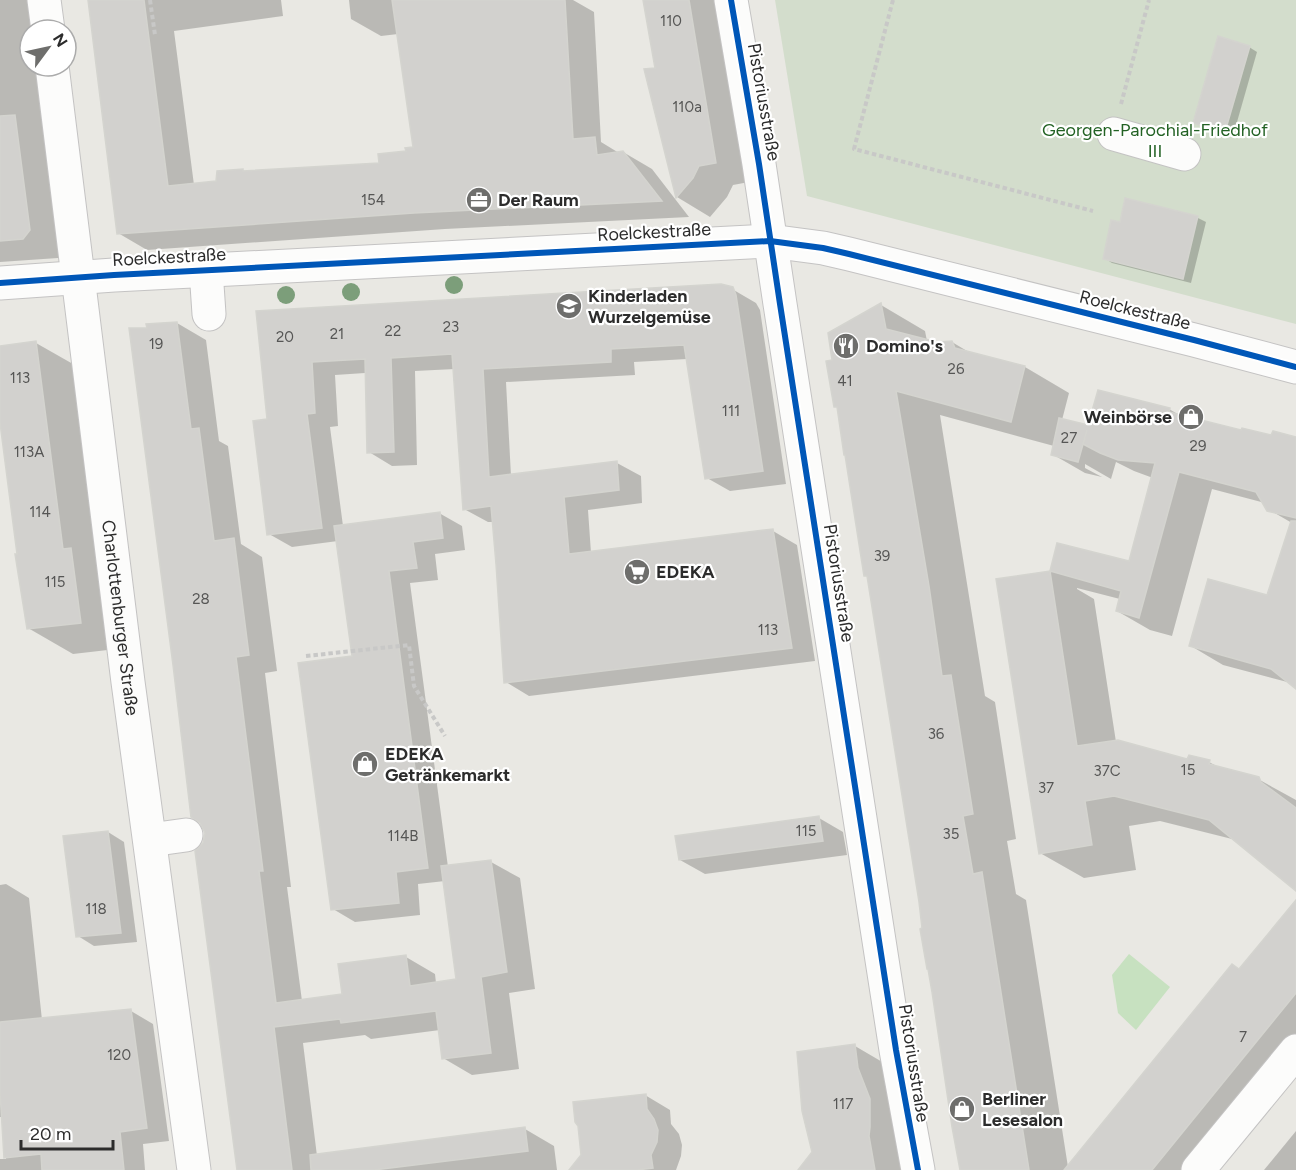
<svg xmlns="http://www.w3.org/2000/svg" width="1296" height="1170" font-family="Figtree,sans-serif">
  <rect width="100%" height="100%" fill="#e9e8e3"/>
  <path fill="#c7e1c0" d="M1129 954 1170 987 1136 1030 1118 1013 1112 975Z"/>
  <path fill="#d3ddcc" d="M775 0H1296V324L807 196Z"/>
  <g fill="#0003">
    <path d="M0 0H32L36 30H30V66H41L64 250 58 258 0 262Z"/>
    <path d="M90 0H281L283 16 174 31 194 185 217 183 243 170 246 172 380 165 415 149 398 34 381 36 351 19 349 0H573L594 12 601 142 619 153 623 152 652 169 689 217 445 229 147 250 118 233Z"/>
    <path d="M645 0H720L749 182 733 185 727 197 710 217 677 197 646 70 656 69Z"/>
    <path d="M1249 47 1257 52 1233 136 1203 127 1195 122Z"/>
    <path d="M1126 200 1198 218 1206 222 1191 283 1112 263 1104 258 1121 224Z"/>
    <path d="M732 289 756 303 760 310 786 484 730 491 707 478 687 359 634 362 635 375 506 382 511 476 617 463 641 476 642 503 588 510 591 553 773 531 797 545 815 661 529 696 506 682 494 522H488L464 509 455 369 415 371 417 465 392 466 369 452 367 378 365 373 335 375 338 426 330 427 343 526 439 513 462 526 465 550 435 554 438 580 410 583 448 867 491 862 520 878 535 989 509 993 519 1069 472 1075 443 1058 440 1030 371 1039 365 1035 303 1043 317 1156 525 1129 554 1146 557 1170H238L205 843 206 832 149 330 177 323 206 340 219 441 228 446 241 544 262 557 277 671 265 673 291 887H287L302 1001 343 996 406 957 435 974 436 983 458 980 445 881 418 884 420 915 355 922 333 909 353 658 338 541 292 547 269 534V421L258 313Z"/>
    <path d="M881 305 925 331 927 341 937 344 952 342 972 354 1025 367 1069 393 1062 420 1089 427 1169 409 1181 416 1241 432 1272 437 1296 439V688L1291 683 1223 665 1191 646 1268 597 1292 523 1268 509 1265 503 1212 489 1172 636 1150 630 1117 611 1120 599 1077 588V589L1094 599 1116 742 1188 760 1209 762 1222 769 1258 779 1296 800V890L1236 840 1160 821 1129 826 1136 870 1084 878 1040 853 998 580 1051 573 1058 544 1130 563 1153 478 1134 471 1116 462 1111 479 1085 464V468L1102 477 1085 473 1052 454 1054 446 940 415 985 696 995 702 1016 839 1007 841 1016 894 1026 900 1068 1167 1240 970 1296 902V1073L1217 1170H962L868 577 865 575 839 408 835 406 834 361Z"/>
    <path d="M36 343 80 368 125 648 73 654 28 628 0 411V347Z"/>
    <path d="M819 818 843 832 847 855 705 874 680 860Z"/>
    <path d="M108 832 124 842 137 942 94 946 78 936Z"/>
    <path d="M6 884 29 898 42 1020 131 1011 153 1024 169 1141 143 1144 145 1170H0V1159H6L3 1117H0V885Z"/>
    <path d="M855 1046 884 1063 900 1144 898 1153 901 1170H799L814 1152Z"/>
    <path d="M645 1095 670 1110 671 1124 679 1134 682 1145 681 1156 676 1170H582Z"/>
    <path d="M1296 1131V1170H1264Z"/>
  </g>
  <g fill="#d2d1ce" stroke="#d4d4cf" stroke-width="1.5">
    <path d="M88 0H144L168 186 216 181 217 171 243 169V171L379 163 378 154 406 151 405 148 413 147 392 0H565L573 139 595 137 597 155 623 151 662 201 414 213 117 234Z"/>
    <path d="M643 0H689L716 163 699 166 693 178 676 198 644 69 655 68Z"/>
    <path d="M1218 36 1250 46 1225 132 1193 123Z"/>
    <path d="M15 115 30 230 23 239 0 241V116Z"/>
    <path d="M1125 198 1198 216 1183 279 1103 259 1111 220 1120 222Z"/>
    <path d="M721 284 733 287 736 295 763 471 705 479 684 345 611 349V362L483 369 489 477 617 461 619 490 564 497 569 554 773 529 792 648 504 683 496 564 491 506 463 510 452 354 391 358 394 452 367 453 365 359 312 362 315 413 307 414 322 528 267 535 253 421 267 419 256 311Z"/>
    <path d="M881 303 886 329 937 342 952 341 955 348 1025 366 1011 422 896 391 929 586 942 676 951 675 973 814 963 816 973 874 982 872 1029 1170H960L952 1127 932 992 928 969H927L920 929 922 928 919 902 867 576H864L845 455H844L837 407H834L826 361 832 360 828 333Z"/>
    <path d="M177 322 191 429 199 428 214 541 234 538 249 655 236 657 263 871H259L276 1003 342 994 338 964 406 955 410 986 456 979 441 866 491 860 507 972 481 977 491 1053 442 1059 436 1011 341 1023 340 1019 274 1027 292 1170H237L195 851 203 843 205 833 200 823 191 817 173 665 129 328H147L146 324Z"/>
    <path d="M36 341 63 549 71 548 81 623 27 629 15 554H17L0 423V346Z"/>
    <path d="M1098 390 1170 408 1169 412 1241 430 1242 428 1271 435 1273 431 1296 437V518L1267 511 1256 492 1179 472 1139 618 1116 611 1121 591 1050 571 1057 543 1129 561 1155 463 1118 460 1100 453 1083 444 1087 430 1078 462 1051 455 1059 418 1088 425Z"/>
    <path d="M440 512 443 538 413 542 417 568 389 571 428 868 396 872 399 903 331 910 298 663 352 656 334 526Z"/>
    <path d="M1291 521H1296V689L1271 669 1189 646 1208 579 1267 595Z"/>
    <path d="M1050 571 1077 746 1118 740 1187 759 1189 755 1210 760 1209 764 1259 777 1261 782 1296 808V891L1209 820 1114 796 1085 801 1092 845 1039 854 996 579Z"/>
    <path d="M819 816 823 841 679 860 675 836Z"/>
    <path d="M108 831 121 933 76 937 63 836Z"/>
    <path d="M1296 900V993L1152 1170H1064L1232 964 1239 969Z"/>
    <path d="M131 1009 147 1128 120 1132 124 1170H42L41 1154 4 1158 0 1092V1022Z"/>
    <path d="M855 1044 858 1068 870 1099V1127L869 1136 875 1170H798L812 1152 802 1111 797 1052Z"/>
    <path d="M646 1094 647 1109 654 1119 658 1130 657 1142 651 1155 653 1168 637 1170H569L581 1155 578 1126 575 1122 573 1102Z"/>
    <path d="M525 1127 528 1151 374 1170H311L310 1155Z"/>
  </g>
  <g fill="none" stroke-linecap="round" stroke-linejoin="round">
    <g stroke="#c4c3c3" stroke-width="35">
      <g id="minor">
        <path d="M44 0 48 30"/>
        <path d="M731 0 759 164 780 304 896 1050 918 1170"/>
        <path id="s1" d="M52 66 128 682 194 1170"/>
        <path d="M1114 134 1184 154"/>
        <path d="M206 270 209 314"/>
        <path d="M0 283 114 275 770 241 823 248 849 254 1194 340 1296 367"/>
        <path d="M150 840 186 835"/>
        <path d="M1198 1170 1296 1051"/>
      </g>
    </g>
    <g stroke="#c8c8c7" stroke-width="4" stroke-dasharray="4.5 3" stroke-linecap="butt">
      <path d="M150 0 155 35"/>
      <path d="M893 0 854 149 1093 211"/>
      <path d="M1121 104 1149 0"/>
      <path d="M306 656 409 645 414 686 445 736"/>
    </g>
    <use href="#minor" stroke="#fcfcfb" stroke-width="33"/>
    <g stroke="#fff" stroke-width="10">
      <g id="cycleway">
        <path d="M731 0 759 164 780 304 896 1050 918 1170"/>
        <path d="M0 283 114 275 770 241 823 248 849 254 1194 340 1296 367"/>
      </g>
    </g>
    <use href="#cycleway" stroke="#0057b8" stroke-width="6"/>
  </g>
  <g fill="#7c9e7a">
    <circle cx="454" cy="285" r="9"/>
    <circle cx="351" cy="292" r="9"/>
    <circle cx="286" cy="295" r="9"/>
  </g>
  <defs>
    <g id="office-disc" transform="scale(1.35)"><circle r="9.5" fill="#6e6e6c" stroke="#fff"/><path d="M-6-3h4V-5.5h4V-3h4V5H-6ZM-1-4.5V-3h2v-1.5ZM-6 0V1H6V0Z" fill="#fff"/></g>
    <g id="school-disc" transform="scale(1.35)"><circle r="9.5" fill="#6e6e6c" stroke="#fff"/><path d="M0-5L7-2L0 1L-7-2ZM-4 1L0 2.5L4 1V4Q0 6-4 4Z" fill="#fff"/></g>
    <g id="restaurant-disc" transform="scale(1.35)"><circle r="9.5" fill="#6e6e6c" stroke="#fff"/><path d="M-5-6h1v4h1v-4h1v4h1v-4h1v5L-1.5 .5V6h-2V.5L-5-1ZM5-6V6H3V1.5H1.5Q1.5-4 5-6Z" fill="#fff"/></g>
    <g id="shop-disc" transform="scale(1.35)"><circle r="9.5" fill="#6e6e6c" stroke="#fff"/><path d="M-5-2.5h2.3a2.7 3.5 0 0 1 5.4 0H5L5.5 6h-11ZM-1.5-2.5h3a1.5 2.3 0 0 0-3 0Z" fill="#fff"/></g>
    <g id="supermarket-disc" transform="scale(1.35)"><circle r="9.5" fill="#6e6e6c" stroke="#fff"/><path d="M-6-5.5h2.5l.6 2H6L4.5 2H-2.5L-4.4-4H-6ZM-1.5 3.2a1.3 1.3 0 1 0 .1 0ZM3 3.2a1.3 1.3 0 1 0 .1 0Z" fill="#fff"/></g>
  </defs>
  <g fill-rule="evenodd">
    <use href="#office-disc" x="479" y="200"/>
    <use href="#school-disc" x="569" y="306"/>
    <use href="#restaurant-disc" x="846" y="346"/>
    <use href="#shop-disc" x="1191" y="417"/>
    <use href="#supermarket-disc" x="637" y="572"/>
    <use href="#shop-disc" x="365" y="764"/>
    <use href="#shop-disc" x="962" y="1109"/>
  </g>
  <g text-anchor="middle" dominant-baseline="central" stroke-width="4.5" stroke-linejoin="round" paint-order="stroke">
    <g font-size="15" fill="#565655">
      <text x="671" y="21">110</text>
      <text x="687" y="107">110a</text>
      <text x="373" y="200">154</text>
      <text x="451" y="327">23</text>
      <text x="393" y="331">22</text>
      <text x="337" y="334">21</text>
      <text x="285" y="337">20</text>
      <text x="156" y="344">19</text>
      <text x="956" y="369">26</text>
      <text x="20" y="378">113</text>
      <text x="845" y="381">41</text>
      <text x="731" y="411">111</text>
      <text x="1069" y="438">27</text>
      <text x="1198" y="446">29</text>
      <text x="29" y="452">113A</text>
      <text x="40" y="512">114</text>
      <text x="882" y="556">39</text>
      <text x="55" y="582">115</text>
      <text x="201" y="599">28</text>
      <text x="768" y="630">113</text>
      <text x="936" y="734">36</text>
      <text x="1188" y="770">15</text>
      <text x="1107" y="771">37C</text>
      <text x="1046" y="788">37</text>
      <text x="806" y="831">115</text>
      <text x="951" y="834">35</text>
      <text x="403" y="836">114B</text>
      <text x="96" y="909">118</text>
      <text x="1243" y="1037">7</text>
      <text x="119" y="1055">120</text>
      <text x="843" y="1104">117</text>
    </g>
    <g font-size="18" fill="#2c2c2c" stroke="#fff">
      <text transform="translate(764 102) rotate(80)">Pistoriusstraße</text>
      <text transform="translate(654 232) rotate(-3)">Roelckestraße</text>
      <text transform="translate(169 257) rotate(-3)">Roelckestraße</text>
      <text transform="translate(1135 310) rotate(14)">Roelckestraße</text>
      <text transform="translate(839 583) rotate(81)">Pistoriusstraße</text>
      <text stroke="none"><textPath href="#s1" startOffset="556">Charlottenburger Straße</textPath></text>
      <text transform="translate(914 1063) rotate(81)">Pistoriusstraße</text>
    </g>
    <g font-size="18" fill="#236224" stroke="#fff">
      <text x="1155" y="130">Georgen-Parochial-Friedhof<tspan x="1155" dy="21">III</tspan></text>
    </g>
    <g font-size="18" font-weight="bold" fill="#2c2c2c" stroke="#fff" text-anchor="start">
      <text x="498" y="200">Der Raum</text>
      <text x="588" y="296">Kinderladen<tspan x="588" dy="21">Wurzelgemüse</tspan></text>
      <text x="866" y="346">Domino's</text>
      <text x="1172" y="417" text-anchor="end">Weinbörse</text>
      <text x="656" y="572">EDEKA</text>
      <text x="385" y="754">EDEKA<tspan x="385" dy="21">Getränkemarkt</tspan></text>
      <text x="982" y="1099">Berliner<tspan x="982" dy="21">Lesesalon</tspan></text>
    </g>
  </g>
  <g transform="translate(48 48) rotate(57)"><circle r="28" fill="#ffffff" stroke="#ababab" stroke-width="1.5"/>
  <path d="M0-4.5L10 22L0 15L-10 22Z" fill="#6e6e6c"/>
  <text y="-9" font-size="16" font-weight="bold" text-anchor="middle" fill="#2c2c2c">N</text>
  </g>
  <path d="M21 1140v9h92v-9" fill="none" stroke="#2c2c2c" stroke-width="3"/>
  <text x="30" y="1140" font-size="18" fill="#2c2c2c" stroke="#ffffff" stroke-width="4.5" paint-order="stroke">20 m</text>
</svg>
